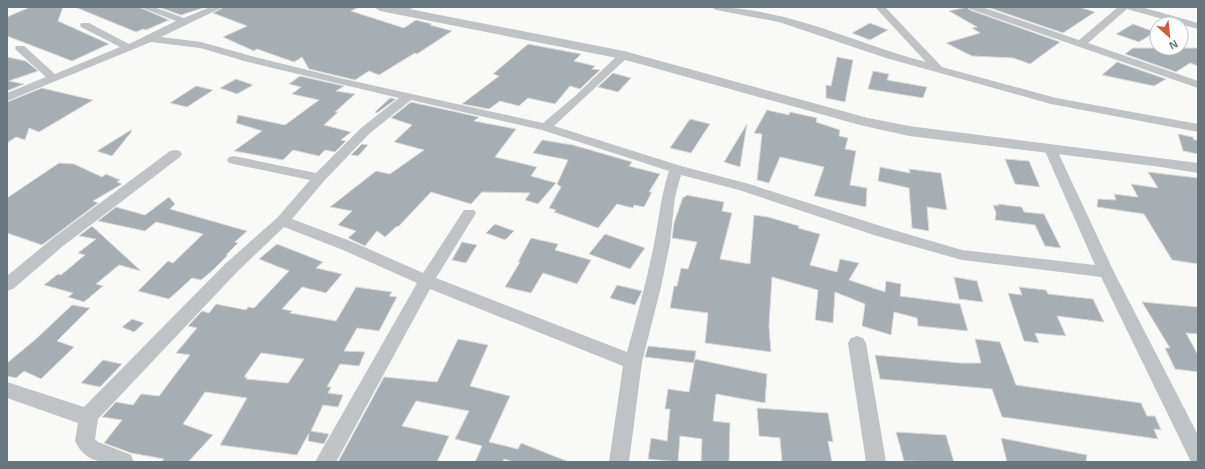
<svg xmlns="http://www.w3.org/2000/svg" width="1205" height="469" font-family="Arial,sans-serif">
  <rect width="100%" height="100%" fill="#f9f9f7"/>
  <g fill="#a7aeb3" stroke="#dbdbd9" fill-rule="evenodd">
    <path d="M30 7H63L58 21 109 44 72 61 7 36V17Z"/>
    <path d="M75 7H139L169 20 146 30 143 29 136 32Z"/>
    <path d="M158 7H206L181 15Z"/>
    <path d="M224 7H359L351 11 404 28 416 20 432 24 430 25 452 31 417 54 415 53 379 75 369 71 355 80 309 69 302 57 294 62 257 49 254 51 223 37 247 26 213 13Z"/>
    <path d="M967 7 970 10 1060 42 1030 64 1013 58 972 56 946 43 980 33 972 28 977 27 949 11Z"/>
    <path d="M987 7H1079L1095 12 1063 33Z"/>
    <path d="M870 23 888 30 870 40 852 33Z"/>
    <path d="M1133 24 1155 32 1139 42 1116 34Z"/>
    <path d="M528 44 581 54 574 61 595 66 592 69 600 70 580 89 570 86 555 104 528 98 519 106 500 101 489 109 462 104 499 76 493 74Z"/>
    <path d="M1133 48H1198V66L1190 63 1176 72 1125 54Z"/>
    <path d="M7 57 26 61 38 71 9 81 24 84 7 91Z"/>
    <path d="M837 57 853 60 845 102 826 98V85L831 86Z"/>
    <path d="M1117 62 1166 79 1154 86 1102 75Z"/>
    <path d="M873 71 889 74 887 80 927 87 923 98 868 89Z"/>
    <path d="M613 73 631 78 618 92 598 87Z"/>
    <path d="M300 76 344 86 336 91 355 94 335 112H338L324 125 351 132 341 140 346 141 335 152 325 150 319 156 293 150 283 160 234 151 262 131 236 123 238 115 285 125 319 100 292 94 301 87 289 84Z"/>
    <path d="M236 79 253 85 237 94 220 88Z"/>
    <path d="M196 86 213 90 187 107 170 103Z"/>
    <path d="M42 88 93 100 39 132 29 128 25 140 16 137 7 143V102Z"/>
    <path d="M390 98 396 99 377 113 375 112Z"/>
    <path d="M411 102 479 117 474 121 516 129 495 157 537 167 531 176 556 183 538 204 525 200 530 193 482 192 471 204 431 192 398 227 397 226 385 237 377 231 365 246 348 238 356 231 338 225 352 211 330 207 376 171 390 174 424 150 394 142 412 125 391 118Z"/>
    <path d="M767 110 789 115 790 112 817 118 816 122 840 130 839 136 848 138 845 149 856 151 850 185 867 188 866 207 814 196 824 167 780 157 769 183 757 180 762 134 754 133Z"/>
    <path d="M690 119 710 124 691 153 670 148Z"/>
    <path d="M747 124 740 167 724 162Z"/>
    <path d="M131 130 132 131 112 156 97 151Z"/>
    <path d="M1178 134 1193 137 1194 140H1198V154L1183 151Z"/>
    <path d="M542 140 573 145 632 162 629 166 660 174 649 192H652L644 207 634 205 633 208 617 204 598 228 554 212 556 210 549 208 561 187 557 184 568 160 533 153Z"/>
    <path d="M362 144 368 145 358 156 351 155Z"/>
    <path d="M1005 159 1029 161 1040 187 1015 184Z"/>
    <path d="M59 163 74 164 102 177 106 174 120 180 117 182 122 184 93 201 98 203 42 245 7 233V198Z"/>
    <path d="M880 167 910 173 909 169 941 173 947 210 927 207 929 231 912 228 909 188 878 181Z"/>
    <path d="M1148 172 1198 178V264L1172 260 1144 214 1097 207 1098 199 1116 200 1114 194 1138 197 1131 184 1158 188Z"/>
    <path d="M686 195 724 202 722 211 732 213 720 259 750 264 754 215 768 217 799 226 798 228 820 234 810 265 837 272 840 259 859 263 849 280 885 292 886 281 901 284 900 296 960 304 968 331 918 326 917 318 894 312 891 335 862 326 865 304 835 292 833 323 815 320 818 290 772 277 769 326 771 352 705 343 708 313 670 308 674 286H677L681 268 688 269 697 242 672 238 674 223 683 197H685Z"/>
    <path d="M169 197 175 204 170 209 247 231 235 242 238 243 226 255H228L212 271 201 280 192 278 169 299 138 291 168 261 173 263 203 234 156 222 145 231 98 221 116 207 145 215Z"/>
    <path d="M997 204 1022 207 1024 212 1044 214 1061 248 1045 246 1035 225 995 220 996 213 993 205 998 206Z"/>
    <path d="M495 224 514 231 505 240 486 233Z"/>
    <path d="M92 226 141 271 119 265 96 284 103 286 84 302 68 297 73 293 44 285 58 274 61 275 85 255 78 253 96 239 79 236Z"/>
    <path d="M605 234 645 248 630 269 589 254Z"/>
    <path d="M531 238 558 244 555 250 591 260 577 284 543 273 531 293 505 287 520 262H518Z"/>
    <path d="M462 242 477 245 466 263 452 260Z"/>
    <path d="M277 244 323 262 316 268 342 274 326 293 302 287 282 309 292 311 290 313 336 321 356 287 392 292 389 296 397 297 379 331 357 328 344 351 365 352 359 366 340 364 327 387H331L328 393 343 395 338 407 323 405 311 431 329 434 324 444 308 441 309 433 297 455 220 445 247 398 205 392 183 424 213 435 188 462H161L164 459 131 453 104 443 122 420 102 417 116 402 133 405 141 394 159 396 190 355 176 353 197 328 188 326 202 311 209 313 216 304 246 310 248 307 254 308 289 271 259 259ZM261 353 304 359 288 383 246 379 247 377H244Z"/>
    <path d="M954 277 977 281 983 302 959 299Z"/>
    <path d="M617 285 642 291 635 305 610 298Z"/>
    <path d="M1019 287 1046 290 1048 294 1093 299 1104 322 1057 316 1066 336 1035 333 1039 343 1024 341 1008 293 1022 295Z"/>
    <path d="M1142 302 1198 307V334L1186 333 1198 355V372L1175 369 1165 348H1170Z"/>
    <path d="M72 305 90 308 57 341 74 347 41 379 24 371 16 378 7 376V363L36 339Z"/>
    <path d="M132 319 144 323 134 332 122 327Z"/>
    <path d="M458 339 488 345 470 386 510 396 489 442 518 449 521 443 569 462H513L504 459 503 462H475L482 446 455 439 469 411 416 401 402 426 449 436 437 462H338L384 377 437 382Z"/>
    <path d="M975 339 1000 342 1016 385 1141 403 1147 416H1155L1161 430 1154 429 1158 439 1002 417 992 389 880 379 875 355 960 363H981Z"/>
    <path d="M648 346 696 351 694 363 645 357Z"/>
    <path d="M695 359 767 374 765 403 716 394 713 421 730 423 729 462H701L702 439 680 436 678 462 648 459 651 438 667 441 670 409H665L668 389 689 392Z"/>
    <path d="M103 360 122 364 100 387 81 383Z"/>
    <path d="M757 408 828 413 833 442 828 441 832 462H782L780 438 759 436Z"/>
    <path d="M896 432 946 435 954 462 904 461Z"/>
    <path d="M1001 438 1087 455 1086 462H1007Z"/>
  </g>
  <g fill="none" stroke-linecap="round" stroke-linejoin="round">
    <g fill="#bfc3c6" fill-rule="evenodd">
      <path d="M140 7H154L184 18 210 7H223L161 37 201 42 255 57 344 79 543 123 575 96 620 53H628L629 55 628 57 554 126 681 166 749 184 887 228 962 250 1095 265 1044 149 1045 146H1055L1114 272 1198 435V462H1191L1101 277 962 260 877 236 739 190 681 175 675 197 670 243 661 287 642 362 629 462H609L623 366 430 289 336 462H315L417 283 343 250 284 227 237 272 98 419 95 439 98 442 131 455 134 462C110 462 87 467 75 441L78 423 7 398V382L84 407 225 264 277 218 310 180 229 163 227 160 229 157 234 156 316 173 361 128 399 98 248 62 200 48 151 42 7 101V93L46 77 16 50 15 48 16 46H24L55 74 120 47 81 27 80 25 81 23H89L129 44 176 21ZM411 100 542 130 669 171C661 195 659 219 654 244 647 280 637 316 627 352L436 278 476 213 474 210H464L423 273 353 242 292 219 324 181 369 134Z"/>
      <path d="M400 7H415L401 13H395L393 11Z"/>
      <path d="M711 7C785 7 855 43 926 62L875 7H885L942 67 1056 98 1198 124V132L1051 104 886 58 779 22 716 10Z"/>
      <path d="M968 7H982L1079 40 1118 7H1141L1198 23V29L1127 9 1088 43 1198 81V88L970 9Z"/>
      <path d="M175 150 180 151 182 154 180 157 63 246 13 289 7 291V276L53 238 170 151Z"/>
      <path d="M857 336 863 338 866 343 886 462H866L848 343 851 338Z"/>
    </g>
    <path fill="#bfc3c6" fill-rule="evenodd" d="M374 7H399L624 51 868 118 909 126 1198 163V173L1154 166 909 136 860 125 622 59 380 11Z"/>
  </g>
  <rect width="1205" height="469" fill="none" stroke="#67767f" stroke-width="16"/>
  <g transform="translate(1169 36) rotate(153)"><circle r="19" fill="#ffffff" stroke="#c2c8cc"/>
  <path d="M0-3L7 15L0 10L-7 15Z" fill="#d05a41"/>
  <text y="-6" font-size="11" font-weight="bold" text-anchor="middle" fill="#67767f">N</text>
  </g>
</svg>
